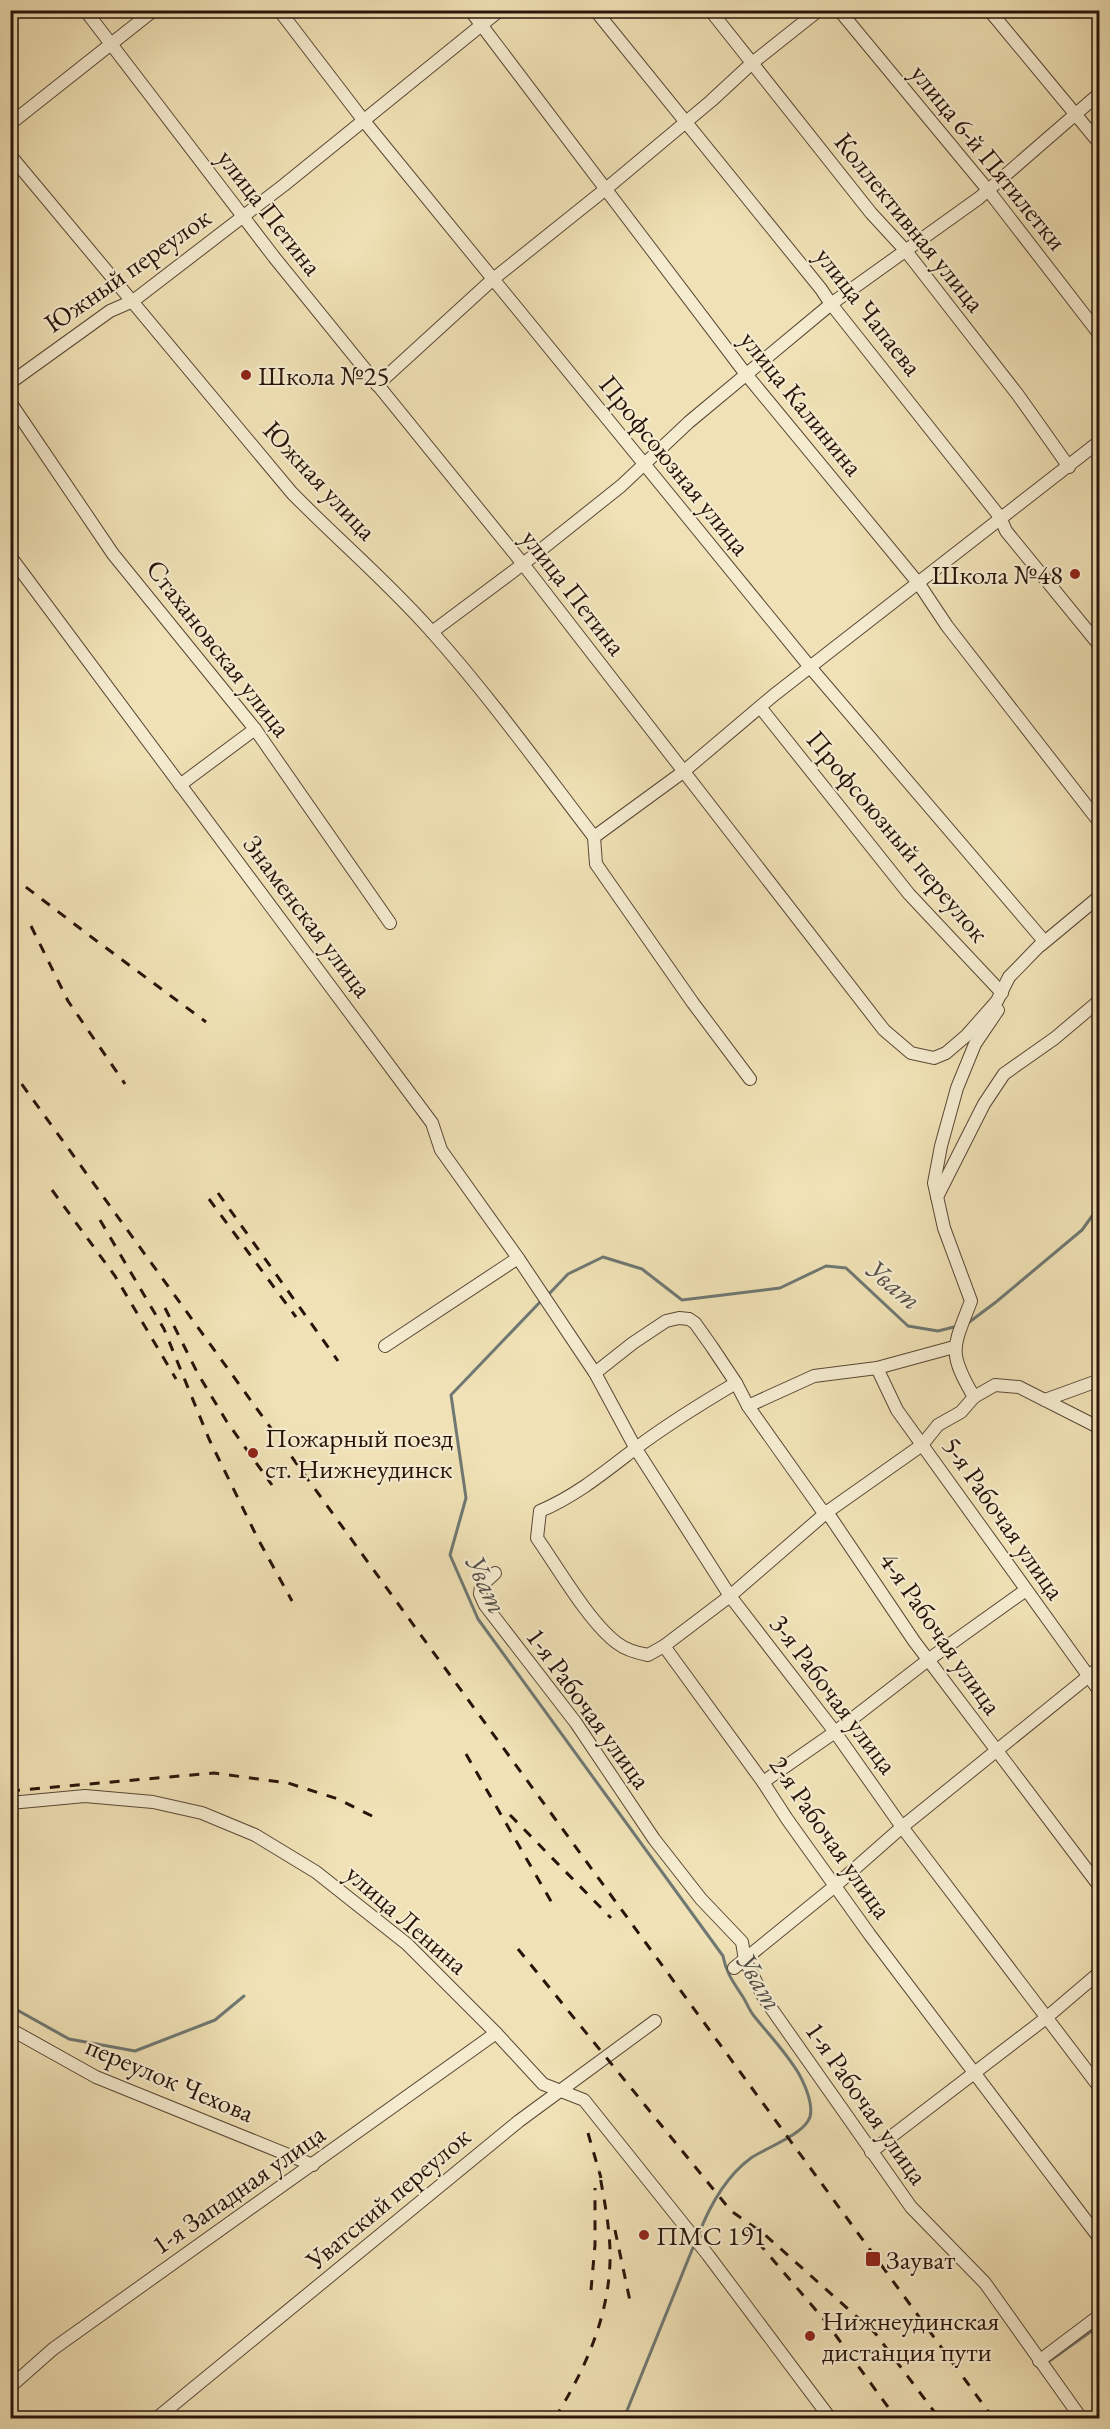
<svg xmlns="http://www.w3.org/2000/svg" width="1110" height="2429" font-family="'EB Garamond',serif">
  <rect width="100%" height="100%" fill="#f0e2b6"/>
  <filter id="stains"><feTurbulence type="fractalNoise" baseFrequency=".00333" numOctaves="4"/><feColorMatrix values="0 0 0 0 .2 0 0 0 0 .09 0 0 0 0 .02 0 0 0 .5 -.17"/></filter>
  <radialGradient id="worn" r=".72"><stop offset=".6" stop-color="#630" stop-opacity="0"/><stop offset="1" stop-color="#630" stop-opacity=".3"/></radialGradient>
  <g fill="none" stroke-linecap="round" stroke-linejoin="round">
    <g stroke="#6f7873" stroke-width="3">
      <path d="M548 1295 568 1274 603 1257 642 1269 682 1300 780 1288 826 1266 846 1268 908 1326 938 1331 958 1326"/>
      <path d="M541 1301 451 1395 466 1498 450 1555 478 1619 723 1956C726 1973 734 1983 743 1997 747 2003 749 2010 754 2016 770 2036 786 2052 799 2074 805 2085 816 2109 808 2121 799 2136 766 2148 751 2158 725 2177 709 2207 698 2236"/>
      <path d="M968 1323 996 1302 1082 1230 1100 1205"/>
      <path d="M10 2006 69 2039 135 2051 215 2020 244 1996"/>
      <path d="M1048 2362 1100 2325"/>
      <path d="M624 2418 694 2245"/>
    </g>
    <g stroke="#5a4735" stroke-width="14">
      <g id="minor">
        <path d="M85 10 274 257 523 564 884 1030 911 1053 934 1058 946 1053 967 1035 997 1001 1009 977 1044 941"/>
        <path d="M279 10 364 121 810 667 1044 941"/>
        <path d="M470 10 745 373 919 584 947 626 1100 823"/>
        <path d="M595 10 821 289 831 304 1000 517 1006 531 1100 646"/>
        <path d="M710 10 871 213 906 251 1018 395 1069 467"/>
        <path d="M839 10 988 190 1100 335"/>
        <path d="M989 10 1100 144"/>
        <path d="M10 124 154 10"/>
        <path d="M10 155 292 493C338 540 388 582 432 632 490 697 541 768 594 837"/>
        <path d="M10 383 110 311 133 301 284 185 500 10"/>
        <path d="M377 385 492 280 607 188 711 101 751 64 819 10"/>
        <path d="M10 402 113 554 255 729 390 923"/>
        <path d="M10 556 432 1123 441 1150 518 1258 595 1373 636 1449 730 1596 835 1732 902 1827 1100 2088"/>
        <path d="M432 632 523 564 621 486 689 422 831 304 979 198 1100 93"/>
        <path d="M760 707 909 894 1002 993"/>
        <path d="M180 785 255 729"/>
        <path d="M594 837 683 772 774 695 1100 441"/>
        <path d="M594 837 596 864 693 1003 750 1079"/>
        <path d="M1041 945 1100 896"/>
        <path d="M937 1197 984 1104 1004 1074 1055 1038 1100 1000"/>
        <path d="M385 1346 518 1258"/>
        <path d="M877 1368 897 1410 1100 1692"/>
        <path d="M595 1373 633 1343 666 1321 679 1318 689 1319 695 1323 712 1347 736 1383 748 1406 821 1509 827 1512 914 1641 1100 1887"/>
        <path d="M736 1383C702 1403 668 1424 636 1448 606 1471 576 1496 540 1511L537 1538C558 1568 589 1622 617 1643 626 1650 637 1653 648 1655L664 1646 763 1782 787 1819 870 1935 1100 2239"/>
        <path d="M974 1397C947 1351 953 1348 971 1301L944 1228 934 1183 941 1146 957 1088 975 1044 998 1010"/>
        <path d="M1045 1400 1100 1380"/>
        <path d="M748 1406 814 1376 877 1368 954 1347"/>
        <path d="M495 1573 481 1586 480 1594 485 1605 576 1723 654 1839 701 1899 742 1942 745 1960 764 1998 911 2207 985 2283 1081 2418"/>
        <path d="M664 1646 730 1596 827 1512 922 1445 938 1425 961 1412 974 1397 995 1385 1019 1387 1100 1428"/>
        <path d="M763 1782 835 1732 928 1660 1026 1590"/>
        <path d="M10 1803 85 1796 153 1802 202 1813 255 1835 316 1872 407 1944 496 2033 543 2084 584 2100 708 2255 830 2418"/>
        <path d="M734 1968 835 1886 902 1827 1100 1667"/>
        <path d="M10 2029 96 2077 313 2165"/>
        <path d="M871 2152 1046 2018 1100 1972"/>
        <path d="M1039 2361 1100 2315"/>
        <path d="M10 2387 53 2349 496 2033"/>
        <path d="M157 2418 519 2121 655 2021"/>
      </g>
    </g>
    <use href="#minor" stroke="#f5ecd0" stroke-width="12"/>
    <g stroke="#28130a" stroke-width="3" stroke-dasharray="10 10" stroke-linecap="butt">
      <path d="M10 875 94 939 206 1022"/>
      <path d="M31 926 68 1001 125 1084"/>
      <path d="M10 1068 420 1634 993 2418"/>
      <path d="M52 1190 115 1276 176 1379"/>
      <path d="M218 1193 338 1361"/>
      <path d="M209 1199 296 1317"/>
      <path d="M100 1220 164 1329 209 1439 258 1539 292 1601"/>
      <path d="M165 1308 198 1374 227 1422 272 1485"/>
      <path d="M466 1754 552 1903"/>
      <path d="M10 1791 214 1773 288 1783 338 1799 380 1820"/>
      <path d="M510 1815 611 1918"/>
      <path d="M518 1949 731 2211 764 2234 875 2333 939 2418"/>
      <path d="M588 2133 601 2178"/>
      <path d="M745 2227 826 2322 896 2418"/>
      <path d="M615 2230 630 2301"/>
      <path d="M591 2290 595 2245V2188"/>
      <path d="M555 2418C584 2371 608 2320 610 2262 611 2231 604 2200 599 2170"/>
    </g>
  </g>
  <g fill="#8f2418" stroke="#f5ecd0" stroke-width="2">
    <circle cx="246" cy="375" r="6"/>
    <circle cx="1075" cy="574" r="6"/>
    <circle cx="253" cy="1453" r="6"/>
    <circle cx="644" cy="2235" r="6"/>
    <rect x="865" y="2251" width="16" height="16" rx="3"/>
    <circle cx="810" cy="2336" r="6"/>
  </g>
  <g text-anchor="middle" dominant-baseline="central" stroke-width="4.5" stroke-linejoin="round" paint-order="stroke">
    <g font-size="27" fill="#28130a" stroke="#f5ecd0">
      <text transform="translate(989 157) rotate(51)">улица 6-й Пятилетки</text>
      <text transform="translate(270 212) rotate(52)">улица Петина</text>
      <text transform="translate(910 222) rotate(51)">Коллективная улица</text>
      <text transform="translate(127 270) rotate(-35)">Южный переулок</text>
      <text transform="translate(869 311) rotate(52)">улица Чапаева</text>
      <text transform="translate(802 403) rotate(51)">улица Калинина</text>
      <text transform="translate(675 465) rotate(51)">Профсоюзная улица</text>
      <text transform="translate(320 480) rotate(47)">Южная улица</text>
      <text transform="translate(574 592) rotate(52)">улица Петина</text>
      <text transform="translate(219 648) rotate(52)">Стахановская улица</text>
      <text transform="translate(898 836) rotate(50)">Профсоюзный переулок</text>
      <text transform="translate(308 916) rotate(53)">Знаменская улица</text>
      <text transform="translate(1004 1518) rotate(55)">5-я Рабочая улица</text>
      <text transform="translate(941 1633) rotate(55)">4-я Рабочая улица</text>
      <text transform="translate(834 1694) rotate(53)">3-я Рабочая улица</text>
      <text transform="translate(589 1708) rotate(54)">1-я Рабочая улица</text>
      <text transform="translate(831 1837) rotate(55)">2-я Рабочая улица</text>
      <text transform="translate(407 1919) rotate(41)">улица Ленина</text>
      <text transform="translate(170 2079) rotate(23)">переулок Чехова</text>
      <text transform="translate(867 2103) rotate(55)">1-я Рабочая улица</text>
      <text transform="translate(238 2189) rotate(-35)">1-я Западная улица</text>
      <text transform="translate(388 2198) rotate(-40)">Уватский переулок</text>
    </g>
    <g font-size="27" fill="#28130a" stroke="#f5ecd0" text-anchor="start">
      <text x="258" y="375">Школа №25</text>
      <text x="1063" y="574" text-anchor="end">Школа №48</text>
      <text x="265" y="1437">Пожарный поезд<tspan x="265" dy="31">ст. Нижнеудинск</tspan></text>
      <text x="656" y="2235">ПМС 191</text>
      <text x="886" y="2259">Зауват</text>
      <text x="822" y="2320">Нижнеудинская<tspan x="822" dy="31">дистанция пути</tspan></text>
    </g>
    <g font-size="28" font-style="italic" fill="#524e47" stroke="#f5ecd0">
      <text transform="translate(894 1284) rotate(40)">Уват</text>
      <text transform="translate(487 1584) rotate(65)">Уват</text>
      <text transform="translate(760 1981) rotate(59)">Уват</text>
    </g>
  </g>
  <rect width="1110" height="2429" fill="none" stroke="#f0e2b6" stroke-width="36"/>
  <rect x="12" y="12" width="1086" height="2405" fill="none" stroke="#28130a" stroke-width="3"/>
  <rect x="18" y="18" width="1074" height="2393" fill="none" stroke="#28130a" stroke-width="1.5"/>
  <rect width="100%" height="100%" filter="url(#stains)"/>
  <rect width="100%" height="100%" fill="url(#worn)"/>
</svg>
